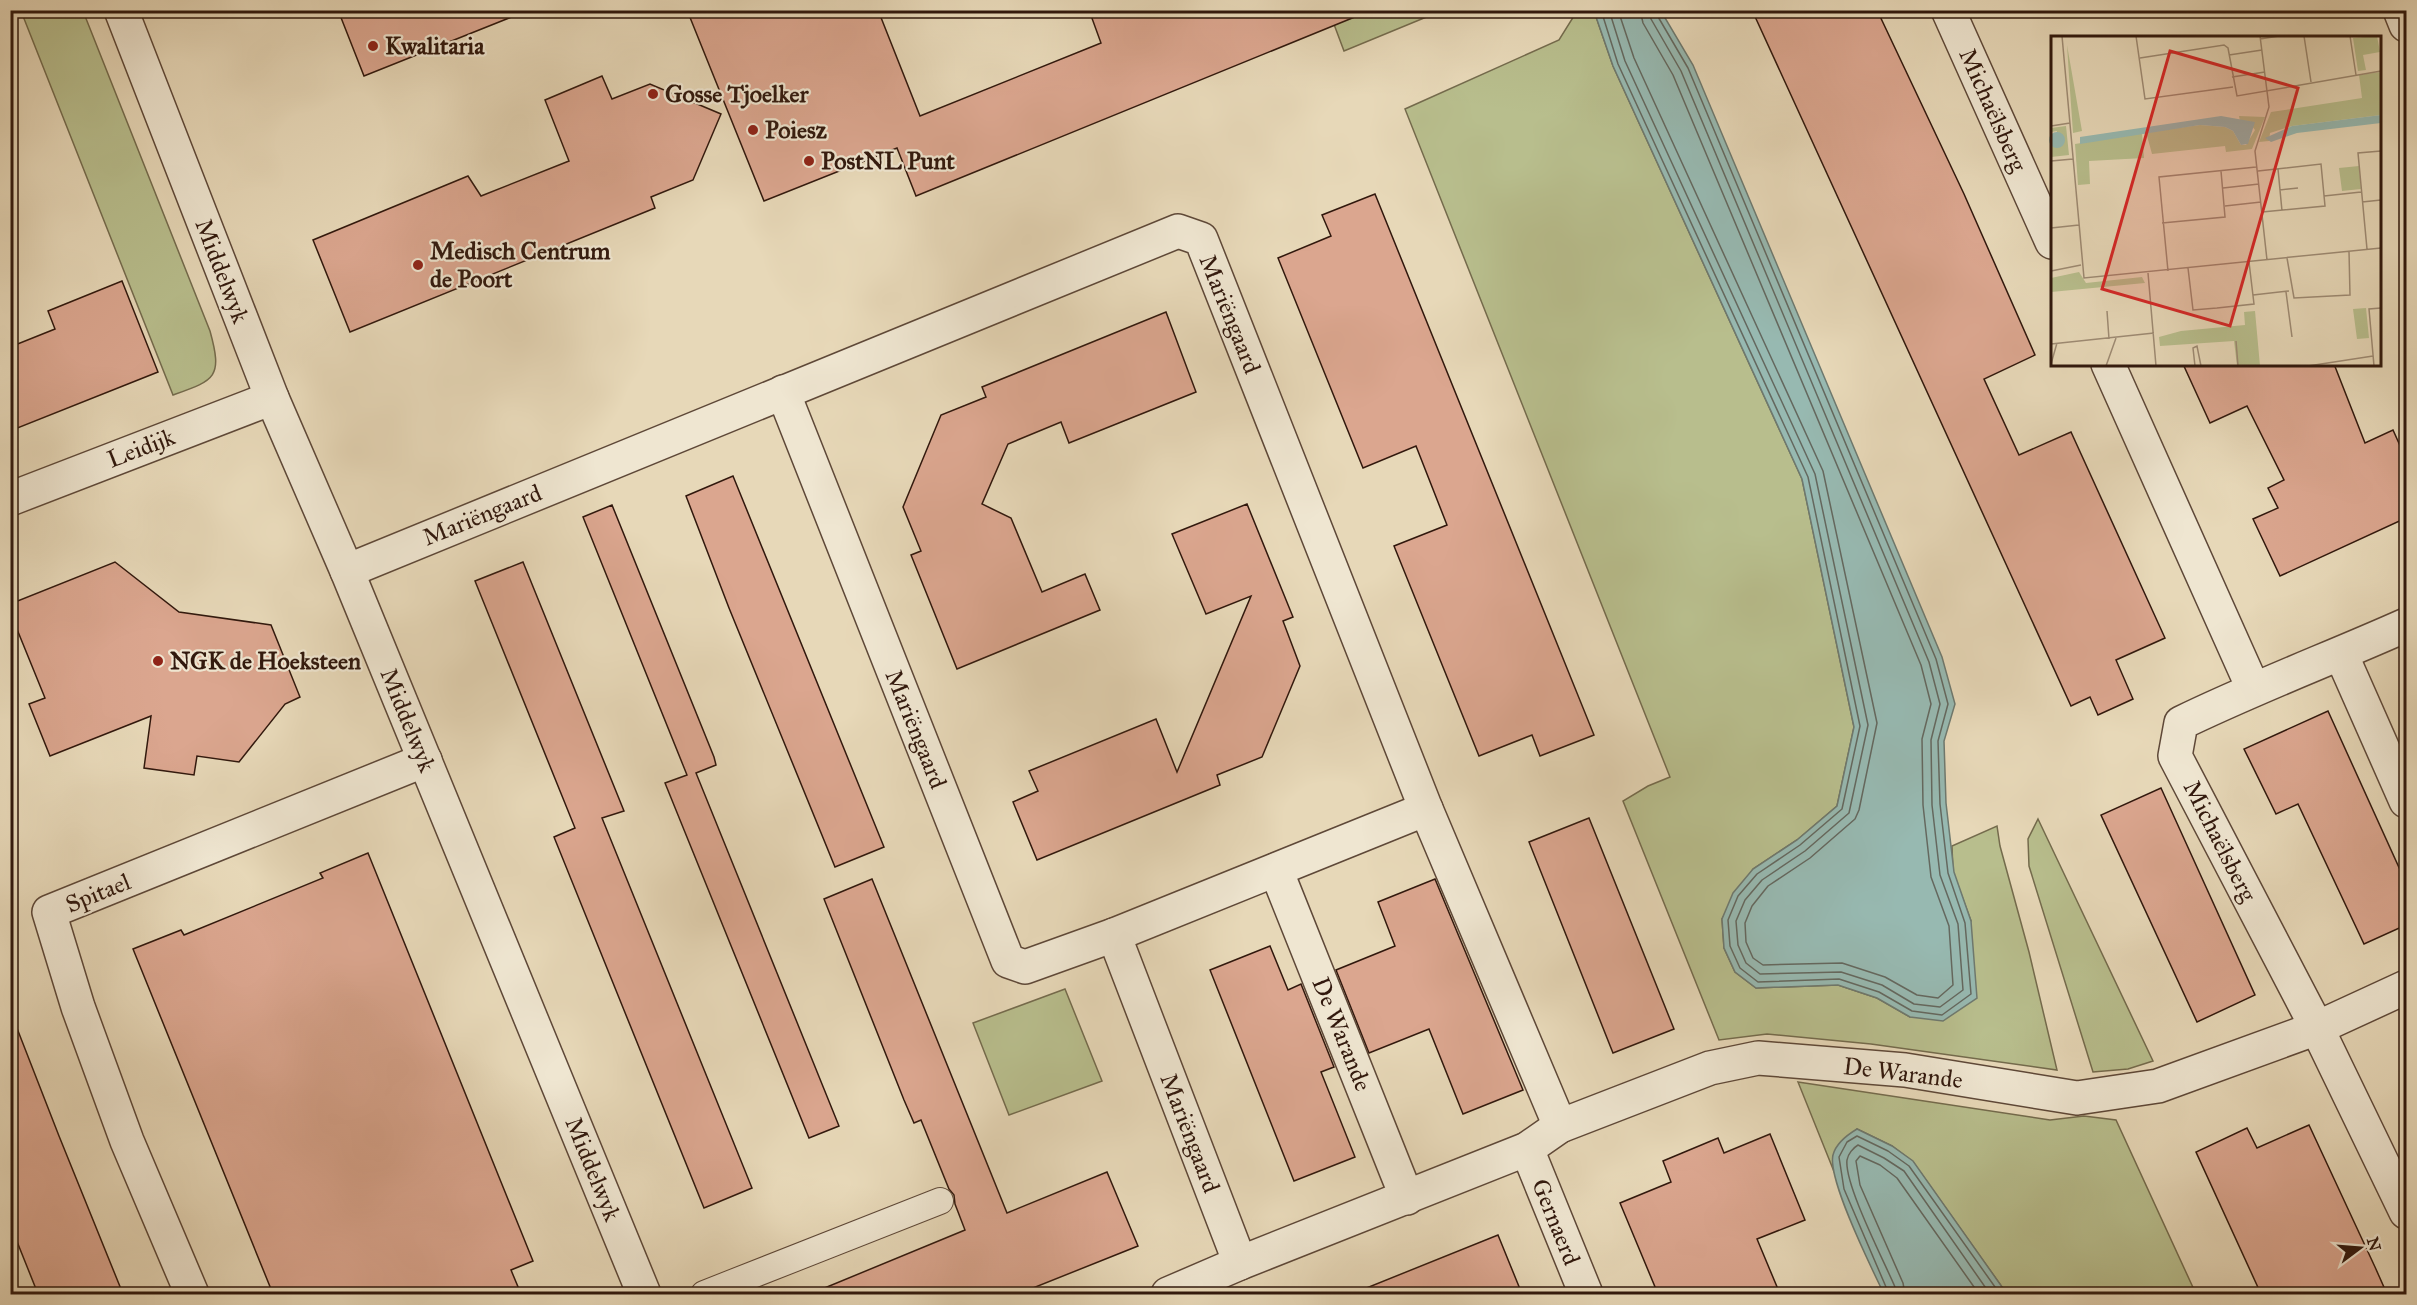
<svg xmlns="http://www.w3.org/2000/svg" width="2417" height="1305" font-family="'IM FELL Great Primer',serif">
  <rect width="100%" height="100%" fill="#e7d8b8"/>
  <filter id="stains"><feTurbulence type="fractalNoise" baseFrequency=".00333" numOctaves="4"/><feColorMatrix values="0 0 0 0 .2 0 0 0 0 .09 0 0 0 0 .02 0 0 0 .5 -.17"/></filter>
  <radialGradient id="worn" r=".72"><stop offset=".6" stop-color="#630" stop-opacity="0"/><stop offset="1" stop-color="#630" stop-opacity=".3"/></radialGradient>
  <g fill="#b8be8d" stroke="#746b4d" stroke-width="1.5">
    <path d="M21 11H83L210 331C223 378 215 380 173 395Z"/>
    <path d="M1329 11H1441L1344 51Z"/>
    <path d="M1577 11H1594L1613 66 1802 479 1854 727 1837 806 1797 840 1753 869 1722 919 1724 948 1735 972 1756 988 1838 985 1877 998 1910 1017 1971 921 1953 872 1952 846 1997 826 2000 846 2029 952 2057 1070 1871 1044 1767 1034 1719 1040 1623 801 1648 786 1670 777 1405 109 1559 40Z"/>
    <path d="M2038 819 2153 1061 2128 1069 2093 1072 2029 866 2028 839Z"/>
    <path d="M1065 989 1102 1081 1009 1115 973 1023Z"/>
    <path d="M1798 1082 2050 1120 2084 1116 2116 1120 2196 1294H2007L1913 1162 1892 1146 1857 1129 1833 1156 1835 1174Z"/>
  </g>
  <g fill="#97b9b1" stroke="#6e796f" stroke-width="1.5">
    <path d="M1594 11H1661L1693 65 1942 657 1955 704 1944 741 1946 803 1954 872 1971 921 1977 998 1943 1021 1910 1017 1877 998 1838 985 1756 988 1735 972 1724 948 1722 919 1733 893 1753 869 1797 840 1837 806 1854 727 1802 479 1613 66Z"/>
    <path d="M1857 1129 1892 1146 1913 1161 2007 1294H1884C1872 1269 1827 1179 1833 1155 1836 1143 1847 1135 1857 1129Z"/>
  </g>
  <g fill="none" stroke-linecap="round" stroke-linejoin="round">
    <g stroke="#64685f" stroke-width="1.5">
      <path d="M1601 10 1618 64 1808 477 1860 726 1842 809 1800 845 1757 874 1738 896 1728 920 1730 946 1740 968 1758 982 1839 979 1879 992 1912 1011 1942 1015 1971 994 1965 923 1948 873 1940 804 1938 741 1948 704 1936 659 1688 68 1657 15V10"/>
      <path d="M1609 10 1625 61 1815 474 1868 725 1849 813 1805 851 1762 880 1745 900 1736 921 1738 945 1746 963 1760 974 1841 972 1882 985 1914 1004 1940 1007 1963 990 1958 924 1940 875 1932 805 1931 740 1940 704 1929 662 1681 71 1651 19 1649 10"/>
      <path d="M1618 10 1634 58 1823 471 1877 723 1859 810 1855 819 1810 858 1768 886 1752 906 1745 923 1746 942 1753 958 1763 965 1842 963 1885 977 1917 995 1938 998 1953 985 1949 926 1931 877 1923 805 1922 739 1931 704 1921 665 1673 75 1643 23 1640 10"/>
      <path d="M1889 1294 1844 1189 1839 1157 1847 1142 1857 1136 1888 1151 1909 1166 2000 1294"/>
      <path d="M1896 1294 1895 1287C1884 1261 1844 1184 1847 1160 1848 1154 1853 1148 1858 1145L1884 1158 1904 1171 1990 1294"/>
      <path d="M1905 1294 1903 1283 1860 1185 1856 1161 1860 1156 1880 1165 1897 1178 1979 1294"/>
    </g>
  </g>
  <g fill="#dba68f" stroke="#31180d" stroke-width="1.5">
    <path d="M338 10H524V12L364 76Z"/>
    <path d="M687 10H878L920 116 1101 43 1089 10 1367 12 916 196 897 148 764 201Z"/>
    <path d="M1752 10H1877L1964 194 2035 355 1984 379 2019 455 2071 432 2165 638 2116 660 2133 699 2098 715 2090 697 2071 706Z"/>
    <path d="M602 76 612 99 650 84 721 114 693 180 651 197 655 208 350 332 313 240 468 176 481 196 569 161 545 100Z"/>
    <path d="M1375 194 1594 735 1540 756 1532 735 1479 756 1394 546 1447 525 1416 446 1363 468 1278 258 1331 236 1322 215Z"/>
    <path d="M122 281 158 372 10 431V347L55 329 48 311Z"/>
    <path d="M1166 312 1196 392 1069 443 1061 422 1008 444 982 504 1011 518 1042 592 1085 574 1100 610 957 669 911 555 921 551 903 507 941 415 986 397 982 387Z"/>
    <path d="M2183 364H2334L2365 443 2393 430 2406 459V518L2280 576 2253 519 2278 508 2268 488 2284 480 2247 406 2210 423Z"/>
    <path d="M733 476 884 847 835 867 729 608 686 496Z"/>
    <path d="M1247 504 1293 617 1283 621 1300 666 1262 757 1217 775 1220 785 1037 860 1013 802 1038 791 1029 771 1156 719 1177 772 1251 596 1206 614 1172 534Z"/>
    <path d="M612 505 714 757 716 765 696 773 839 1126 809 1138 665 783 687 775 583 517Z"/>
    <path d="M115 562 179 612 271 625 300 697 285 704 239 762 197 756 194 775 144 768 151 716 50 756 29 704 45 698 10 612V604Z"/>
    <path d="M523 562 624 811 602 818 752 1188 704 1208 554 837 575 828 475 581Z"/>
    <path d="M2328 711 2406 883V925L2364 944 2298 804 2276 814 2244 749Z"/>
    <path d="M2161 788 2255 995 2197 1022 2101 815Z"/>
    <path d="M1589 818 1674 1029 1613 1053 1529 842Z"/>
    <path d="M368 853 533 1261 511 1270 521 1294H273L133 949 181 930 184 935 323 878 320 873Z"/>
    <path d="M872 879 1007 1213 1107 1172 1138 1246 1018 1294H810L965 1230 955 1204 954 1195 949 1189 921 1120 914 1123 904 1100 824 899Z"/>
    <path d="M1435 879 1523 1090 1463 1114 1429 1029 1369 1053 1336 970 1395 946 1378 902Z"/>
    <path d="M1270 946 1288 990 1301 984 1334 1067 1321 1072 1355 1157 1294 1181 1210 970Z"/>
    <path d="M13 1018 59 1136 123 1294H38L10 1224V1019Z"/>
    <path d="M2309 1125 2375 1267 2387 1294H2261L2196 1152 2247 1128 2257 1148Z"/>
    <path d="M1770 1134 1805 1220 1757 1239 1780 1294H1658L1620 1203 1671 1182 1663 1161 1718 1138 1724 1153Z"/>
    <path d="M1498 1235 1522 1294H1354V1293Z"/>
  </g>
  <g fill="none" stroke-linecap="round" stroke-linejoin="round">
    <g stroke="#5e4838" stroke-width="28">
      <path id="service" d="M704 1294 940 1201"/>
    </g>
    <g stroke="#5e4838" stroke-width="36">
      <g id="minor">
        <path d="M121 10 272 398 347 571 644 1294"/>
        <path d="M1948 10 2052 242"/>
        <path d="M2400 10 2406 25"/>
        <path d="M2108 364 2253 688"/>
        <path d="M783 392 1008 961 1025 967 1114 935 1426 809"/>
        <path d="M10 499 272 398"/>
        <path d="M347 571 1178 231 1201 239 1426 809 1560 1126"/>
        <path d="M2406 625C2332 658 2255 687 2181 723L2175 756 2317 1028 2406 1212"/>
        <path d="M2341 654 2406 801"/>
        <path d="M1276 870 1407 1198"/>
        <path d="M1114 935 1240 1263"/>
        <path d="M1527 1149 1586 1294"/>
        <path d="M192 1294 127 1141 78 1007 49 912 425 760"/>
        <path d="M1168 1294 1240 1263 1527 1149 1560 1126 1710 1068 1758 1058 1905 1070 2077 1098 2158 1086 2317 1028 2406 987"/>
      </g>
    </g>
    <use href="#service" stroke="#efe6d1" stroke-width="26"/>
    <use href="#minor" stroke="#efe6d1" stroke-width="33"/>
  </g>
  <g fill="#8f2418" stroke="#efe6d1" stroke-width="2">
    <circle cx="373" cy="46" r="6"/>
    <circle cx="653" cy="94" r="6"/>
    <circle cx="753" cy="130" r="6"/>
    <circle cx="809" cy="161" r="6"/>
    <circle cx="418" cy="265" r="6"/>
    <circle cx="158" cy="661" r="6"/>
  </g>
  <g text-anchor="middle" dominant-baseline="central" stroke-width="4.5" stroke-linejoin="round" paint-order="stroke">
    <g font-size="24" font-weight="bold" fill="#31180d" stroke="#efe6d1" text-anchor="start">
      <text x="385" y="46">Kwalitaria</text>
      <text x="665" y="94">Gosse Tjoelker</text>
      <text x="765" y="130">Poiesz</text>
      <text x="821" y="161">PostNL Punt</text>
      <text x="430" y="251">Medisch Centrum<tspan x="430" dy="28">de Poort</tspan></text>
      <text x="170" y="661">NGK de Hoeksteen</text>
    </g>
    <g font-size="24" fill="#31180d" stroke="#efe6d1">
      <text transform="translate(1993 110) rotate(66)">Michaëlsberg</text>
      <text transform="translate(222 271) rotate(69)">Middelwyk</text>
      <text transform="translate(1230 314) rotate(68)">Mariëngaard</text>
      <text transform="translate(141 448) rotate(-21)">Leidijk</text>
      <text transform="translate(482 515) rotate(-22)">Mariëngaard</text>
      <text transform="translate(408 720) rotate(68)">Middelwyk</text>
      <text transform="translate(916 729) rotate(68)">Mariëngaard</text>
      <text transform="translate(2220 841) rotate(63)">Michaëlsberg</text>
      <text transform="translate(98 893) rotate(-22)">Spitael</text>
      <text transform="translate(1342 1034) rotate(68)">De Warande</text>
      <text transform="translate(1903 1073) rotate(7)">De Warande</text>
      <text transform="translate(1190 1133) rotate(69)">Mariëngaard</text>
      <text transform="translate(593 1169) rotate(68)">Middelwyk</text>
      <text transform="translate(1556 1222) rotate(68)">Gernaerd</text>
    </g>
  </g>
  <g transform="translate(2051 36)">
    <rect width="330" height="330" fill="#e7d8b8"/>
    <path d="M326 0 329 16 312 19 315 34 307 35 302 2ZM16 9 31 95 22 97 18 40ZM330 36V79L241 90 219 97 218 105 208 106 220 76 311 62 308 39ZM188 80 214 81 201 113 175 116 174 110 101 118 95 96 149 89 174 91 182 95 190 109H195L204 94 197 85H189ZM15 90 18 119 0 121V108L3 109 6 95 0 96V92ZM91 97 93 122 38 125 39 148 27 149 24 108ZM308 130 310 153 291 155 288 132ZM28 236 35 247 91 241 94 247 0 256V242ZM315 272 318 302 306 303 302 273ZM204 275 209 330H186L183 305 109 310 108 301 130 295 194 289 193 276Z" fill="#b8be8d"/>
    <path d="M330 79V87L246 97 220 106 214 102 241 90ZM170 80 204 86 197 108 190 109 182 95 174 91 149 89 29 108V101ZM-2 104a8 8 0 1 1 16 0a8 8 0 1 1-16 0Z" fill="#97b9b1"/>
    <path fill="none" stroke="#9e8b74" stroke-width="1.5" d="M11 0 33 242 330 212M85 0 94 63 182 51M209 0 218 71 204 115 216 224M253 0 260 46M299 0 305 39M209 3 228 0M178 19 211 14M89 22 173 9 177 12 186 60 330 35M181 41 214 36M0 90 19 87M0 125 22 123M227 133 229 154 247 152M207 135 270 128 274 170 211 176M172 152 208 148M229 154 231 175M273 160 310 156M311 166 330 164M174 170 210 166M111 187 174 181 170 135M0 192 28 189M316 213 307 117 330 115M236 222 243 262 299 259 298 215M137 232 142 274 166 272 203 268 198 226M0 235 30 229M117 235 108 141 205 131M97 237 105 330M235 256 241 301M202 259 238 255M56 275 58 303M185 305 187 330M0 308 103 297M0 328 6 307M55 330 65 302M144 330 142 312 146 310 150 330M257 330 322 320M323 330 318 273 330 272"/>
    <path fill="#d62828" fill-opacity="0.15" stroke="#d62828" stroke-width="3" d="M119 15 247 52 179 290 51 253Z"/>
    <rect width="330" height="330" fill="none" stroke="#31180d" stroke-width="3"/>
  </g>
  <rect width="2417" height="1305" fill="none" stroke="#e7d8b8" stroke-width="36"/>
  <rect x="12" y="12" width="2393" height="1281" fill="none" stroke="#31180d" stroke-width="3"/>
  <rect x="18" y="18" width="2381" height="1269" fill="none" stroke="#31180d" stroke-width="1.5"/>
  <g transform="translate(2360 1248) rotate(74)" stroke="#efe6d1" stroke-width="4.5" paint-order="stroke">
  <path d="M0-4.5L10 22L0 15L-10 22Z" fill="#31180d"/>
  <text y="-9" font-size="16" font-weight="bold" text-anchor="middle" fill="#31180d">N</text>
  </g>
  <rect width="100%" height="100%" filter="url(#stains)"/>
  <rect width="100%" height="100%" fill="url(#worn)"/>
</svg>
